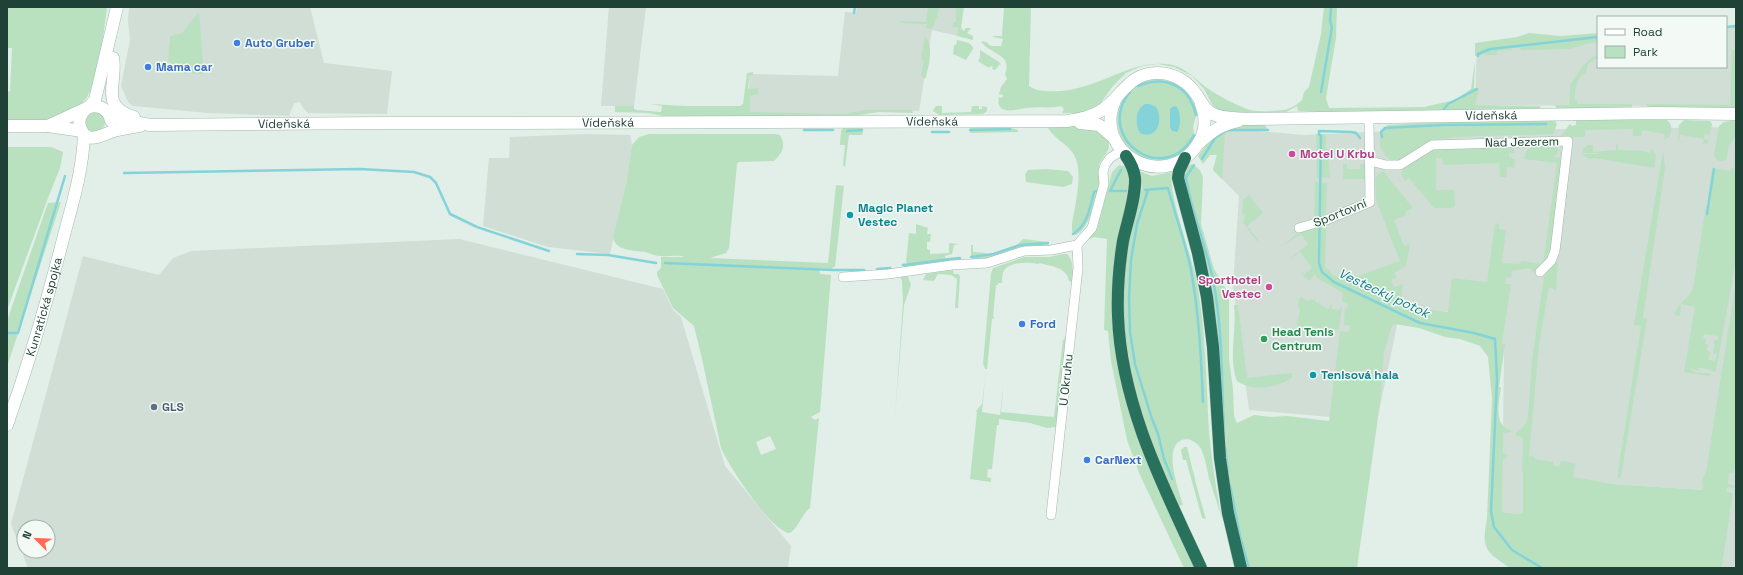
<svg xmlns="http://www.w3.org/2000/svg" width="1743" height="575" font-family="'Space Grotesk',sans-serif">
  <rect width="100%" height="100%" fill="#e2eee8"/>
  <g fill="#d0ded6" fill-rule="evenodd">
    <path d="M129 7H310L324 63 392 71 387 114 308 113 303 108 300 102 294 103 289 116 208 113 133 106 128 102 121 86 130 40 128 21ZM199 13 175 73 168 60 170 36 182 34Z"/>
    <path d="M609 7H646L634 106H601Z"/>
    <path d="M857 7H960L958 36 932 30 919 111H880L857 115 748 113 749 74 838 76 845 12 856 13Z"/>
    <path d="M1726 27H1736V106L1475 105 1477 45 1598 40V67H1726Z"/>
    <path d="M1736 127V568H1722L1733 492 1613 484 1523 471V512L1517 514 1502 512 1504 354 1497 316 1406 308 1400 311 1377 421 1249 410 1233 286 1239 196 1213 170 1217 154 1216 138 1227 132 1246 130 1305 135 1366 132Z"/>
    <path d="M585 134 630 135 632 145 626 184 610 254 548 247 483 226 489 158H509L510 137Z"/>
    <path d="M459 239 663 289 673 310 681 317 725 466 791 546 788 568H28L11 524 83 256 159 275 173 258 191 251ZM24 527H48V551H24Z"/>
  </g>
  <g fill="#b9e1c0" fill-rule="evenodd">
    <path d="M7 7H107C104 29 99 81 87 97 81 106 61 117 50 119 36 122 21 121 7 121V92L10 91 12 48H7Z"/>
    <path d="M928 7H939L938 14 932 29 926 28 927 24 903 23 898 21 926 22Z"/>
    <path d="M956 7H964L961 28 964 31 966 28H971L967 33 973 36V40L957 36 958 27H952L954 22H956Z"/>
    <path d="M1004 7H1031L1029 86C1041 95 1071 91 1085 86 1113 78 1136 61 1166 64 1185 65 1195 80 1210 90 1219 96 1240 107 1250 110 1259 112 1275 111 1284 110 1290 109 1298 104 1302 100L1304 92 1309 87 1321 34 1324 7H1337L1336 38 1326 98 1329 108 1424 107 1455 100 1471 89 1475 61 1474 88 1479 89 1475 105 1541 106 1539 109 1320 112 1298 111 1297 106 1286 112H1223L1213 106 1204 89 1192 76 1174 67 1158 64 1142 66 1126 73 1112 87 1100 104 1093 109 1081 113H1062L1064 109 1061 106C1050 109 1038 106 1027 108 1017 109 995 117 999 97L1002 98 1003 95 999 94 1001 87 1007 79 1005 74C1013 53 989 55 981 41L986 42 991 46H1001L1003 39 994 37 993 36H1002Z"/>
    <path d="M199 12 204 74 175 73 168 60 170 36 182 33Z"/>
    <path d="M1529 33 1561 36 1598 33V42L1580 45V47H1574V48L1568 49 1521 50 1520 48H1512V50L1497 51V55H1485L1484 54 1480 56H1475V43L1517 37Z"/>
    <path d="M925 36C934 46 929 65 926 77L924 79 921 75 924 61 921 60V58Z"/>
    <path d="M957 40 969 43 973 47V49L966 60 953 54 954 45H956Z"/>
    <path d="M980 50 999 62 1001 65V66L1000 64 995 70 992 69 993 67 990 66 989 68 978 61 980 58Z"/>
    <path d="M1732 50H1736V110L1649 109 1646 104 1730 105Z"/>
    <path d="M1598 55V59H1594V61L1588 64 1586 73C1576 75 1575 92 1575 100L1577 101V104H1632V108L1557 109 1555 105H1569L1570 102V85L1582 67 1593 56 1594 57Z"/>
    <path d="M753 72V75H749L748 89 758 88V94L750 96V112L845 114 864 110H912L913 113 879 112 845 117 841 116V117L821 115 819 116 674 118 648 113 615 112V106H634V109L637 110 661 112 662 106 650 104 685 106H740L743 104 747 73Z"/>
    <path d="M1156 79C1178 81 1190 92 1197 112 1195 122 1191 125 1195 136 1188 149 1177 159 1162 160 1106 162 1101 87 1156 79Z"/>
    <path d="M936 106H942V113L971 112 972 106H979V109H982V106L987 107V111L983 114 939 115 933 111Z"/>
    <circle cx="95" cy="122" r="10"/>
    <path d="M1473 119H1554L1557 124 1553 134 1456 137 1435 140 1424 144 1398 161H1391L1385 155 1380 147V133L1388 125Z"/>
    <path d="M1574 119 1667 120C1673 125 1672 131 1669 137L1664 140 1665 134 1642 130 1641 136H1633V129L1585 130V137H1560L1570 124 1572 126 1576 125V121H1572Z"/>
    <path d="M1684 120 1710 121 1712 124 1708 143 1703 145 1704 139 1709 140V135L1705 134 1704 139 1680 135 1679 141 1684 142V143L1678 141 1679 125Z"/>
    <path d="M1736 120V135L1729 146 1726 160C1722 163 1715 161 1714 155L1719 126 1724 122Z"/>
    <path d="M1237 125H1265L1268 131 1246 130 1225 133 1222 179 1213 170 1217 155H1210L1203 164 1198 156 1213 135Z"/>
    <path d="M970 126 1008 127 1018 130V132L970 133Z"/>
    <path d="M1073 126C1086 126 1103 127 1108 141 1112 152 1101 156 1099 166 1098 172 1100 178 1099 184 1097 198 1089 231 1075 235L1072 231V224C1075 206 1085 167 1072 152 1065 143 1054 138 1048 128Z"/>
    <path d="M843 128H862L863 133 862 135H849L845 167 843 165 845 145H840L841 131Z"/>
    <path d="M648 134H776L780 135C786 146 783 152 774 161L739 162 737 164 729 248 726 253 710 258 828 263 836 185 844 186 835 267H833L832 269 819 268 820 274 831 275 820 412 811 417 815 420 819 418 810 508C801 515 799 527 790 533 772 533 729 466 721 448L702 359 694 326 673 308 657 275V272L661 268V257H685C677 254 668 257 660 256 655 256 650 253 645 252 634 250 617 252 613 238L626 184 632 145 639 137ZM770 436 776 449 761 455 756 442Z"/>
    <path d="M1316 134H1326V149H1335V156L1328 157 1330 177 1317 178Z"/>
    <path d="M1616 144H1618V150L1644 151 1650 153 1652 148 1656 155 1654 168 1594 158 1589 159 1584 156 1583 154H1598V153H1583V150L1587 145H1593V152L1616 150Z"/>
    <path d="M1552 146 1558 148 1563 155V157H1561L1560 151H1557V154L1553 157 1563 158 1554 231 1549 256 1541 267 1533 273 1530 268 1511 271 1512 277 1506 278 1505 284H1511L1502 344H1505L1499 387H1501C1499 401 1493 426 1511 430V432L1503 433V453L1508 455 1507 458 1503 459 1502 512 1517 514 1523 512V471L1522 472 1523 437 1516 436V433L1524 426 1528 418 1532 360 1544 276 1554 262H1558L1556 291 1549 287 1539 345 1529 456 1535 457V459L1553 462V465L1559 467 1561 461 1575 463 1573 477 1613 484 1703 490 1702 480 1706 472 1736 281V468L1733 473H1729L1728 484 1736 486V488L1727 487 1726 491 1733 493 1722 568H1510C1486 552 1481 549 1487 519L1492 398 1488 357 1480 346 1460 339 1445 337 1419 328 1395 324 1392 326 1384 352 1380 403 1357 568H1244L1227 497 1225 479 1219 427 1214 328 1210 295 1205 271 1184 194 1182 180 1184 170 1191 164C1198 167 1201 170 1203 178L1201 224 1214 269 1225 287 1229 300V359L1233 389 1234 416 1237 423 1254 415 1271 417 1287 416 1329 421 1340 331 1349 332 1350 326 1344 325 1345 308H1347L1348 304 1342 302 1343 293 1317 278 1315 274 1310 281 1304 277 1300 270 1304 275 1312 268 1300 252 1292 258 1295 264 1287 253 1291 258 1308 244 1301 234 1282 246 1303 229 1323 225 1326 228 1325 266 1332 274 1344 281 1400 261 1376 200 1375 179 1379 173 1383 171 1413 208 1405 212 1406 215 1394 220 1404 246 1410 244 1406 266 1394 273 1397 278 1391 280 1394 287 1403 284 1401 306 1448 312 1452 278 1487 282 1495 223 1499 224V229L1506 230 1502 263 1520 264 1521 261 1543 264 1557 163 1524 159 1526 152 1529 149 1528 147Z"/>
    <path d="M7 147H51L63 152 60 168 48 198 7 310Z"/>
    <path d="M1511 147 1514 149 1515 153H1509V157L1515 159 1514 168 1507 167 1506 177H1500L1499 163 1443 165 1442 158H1436V190H1454L1455 206 1452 208H1434L1409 178 1405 181 1401 173 1404 168 1431 150 1435 149Z"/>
    <path d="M1663 151 1665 168 1643 318 1647 319 1621 476 1618 479V471L1641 326 1634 325Z"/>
    <path d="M1343 164H1347V169H1360V164H1364L1366 166 1367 179H1343Z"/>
    <path d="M1119 165 1127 167 1130 172 1116 354 1121 382 1195 568H1184L1140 475 1127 440 1111 361 1108 331 1104 330 1107 239 1094 237 1088 240 1097 229 1112 172Z"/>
    <path d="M1712 168 1730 171 1732 168 1736 169V260L1716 371 1714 372 1708 369 1699 368 1697 371 1687 367 1694 372 1699 373 1700 370 1701 373H1709L1711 375 1708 376 1684 372 1695 307 1681 304 1680 316 1675 315C1679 300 1690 299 1693 288L1706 206H1710L1711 199 1708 198ZM1704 334 1718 336V340H1714V344H1715L1713 353 1717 354 1715 361 1709 360 1710 352 1706 350 1708 345 1705 343 1706 339 1703 338Z"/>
    <path d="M1046 169 1068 171 1073 177 1072 184 1063 187 1026 182 1025 174 1028 170Z"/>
    <path d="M1139 171 1152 176 1172 172C1167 190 1191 255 1196 278 1206 328 1206 380 1209 432 1212 461 1216 490 1222 519 1218 505 1213 492 1209 478 1207 469 1205 457 1201 449 1199 444 1191 439 1186 439 1160 442 1179 490 1183 505L1179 506 1156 455 1136 400 1122 318 1125 257 1142 188Z"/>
    <path d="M1315 182 1327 183 1326 214 1314 217Z"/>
    <path d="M1249 195 1263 213 1247 226 1258 240V242L1245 225 1241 222H1244L1245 216 1242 214 1243 200Z"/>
    <path d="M61 202 7 367V322L9 315 48 203Z"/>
    <path d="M916 224 928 228 927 234H931L930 242H927V249L930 250V254L949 253V243L959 244 954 245 952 254 945 256V258L961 257V260L904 268 903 266 908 264 906 262 909 233 916 234Z"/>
    <path d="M1023 239 1048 242 1049 246 985 259H973L971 256V245H973V252L986 253V255L1016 246Z"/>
    <path d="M1063 254H1067C1074 261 1073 272 1072 282L1069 281C1067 267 1050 266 1039 263L1038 264C1028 262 1008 261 1003 273 1002 276 1002 280 1002 283H998V285H996L993 317 995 318 992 319 987 369H985L983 363 991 274 993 268 1024 257H1049Z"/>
    <path d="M953 270 954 274H958L960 276 958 308H955L957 279 951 275 938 274 934 281 923 280 926 274Z"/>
    <path d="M902 276 908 277 911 285 904 305 895 416 903 302 902 280 900 278Z"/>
    <path d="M1302 295V298L1308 301 1310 299 1313 300 1316 295 1314 301 1328 309 1332 304V309L1340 310V307H1342L1339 330 1297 326 1300 308 1298 307 1299 298H1301Z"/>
    <path d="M1234 305H1238L1247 378 1290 373H1292V378C1277 388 1252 392 1237 381 1228 358 1237 330 1234 305Z"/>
    <path d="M1066 337 1056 427 1047 428 1030 423 999 419V425H997L992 469H988L987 477 991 478V482L970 479 977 412 976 411 982 404 985 379 982 412 1000 415 1004 382 1001 412 1054 417 1063 340Z"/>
    <path d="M1184 447H1187L1199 495 1206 519 1202 518 1186 460H1183L1181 450Z"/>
  </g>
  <g fill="#84d3d9">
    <path d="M1145 104H1150L1156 107C1164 119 1157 141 1140 133 1135 124 1135 109 1145 104Z"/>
    <path d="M1174 106 1177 107C1181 113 1181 127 1177 132L1172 131 1170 127V109Z"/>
  </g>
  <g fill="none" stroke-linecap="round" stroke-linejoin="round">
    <g stroke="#84d3d9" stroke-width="2.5">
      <path d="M854 13 855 7"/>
      <path d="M1726 27 1736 26"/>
      <path d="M1478 56V54L1490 49 1598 37"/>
      <path d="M1138 86C1165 75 1189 85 1196 115"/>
      <path d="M1130 92C1093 138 1165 189 1194 135"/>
      <path d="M1321 92 1332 27 1330 21 1331 7"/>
      <path d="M1444 109 1448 104 1477 89"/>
      <path d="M804 130H833"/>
      <path d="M970 130 1010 129"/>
      <path d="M847 131 862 130"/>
      <path d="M932 132H949"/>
      <path d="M1382 137 1381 132 1385 128 1442 125 1546 124"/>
      <path d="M1360 138 1356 133 1352 132 1319 131V134L1321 136 1319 263 1322 272 1334 282 1420 323 1474 333 1495 339 1497 379 1491 511 1494 527 1512 550 1542 568"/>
      <path d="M1202 159 1215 138 1227 130H1268"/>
      <path d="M1194 165 1186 177C1191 212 1206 245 1213 280 1223 329 1221 379 1224 428"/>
      <path d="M1121 170 1110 191H1126"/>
      <path d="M124 173 360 169 414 172 430 177 436 183 450 214 477 227 549 251"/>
      <path d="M1145 190 1168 188C1175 214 1184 239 1190 265 1199 310 1201 356 1203 402"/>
      <path d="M1148 190 1137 224 1131 260 1129 297 1130 332 1135 364 1152 419 1158 434 1164 459 1172 479"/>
      <path d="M1707 214 1714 169"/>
      <path d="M1073 234C1088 225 1090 207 1094 192L1096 191"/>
      <path d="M577 254 608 255 656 263"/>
      <path d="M971 257 994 254 1020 245 1048 243"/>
      <path d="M665 263 833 270H864"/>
      <path d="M903 265 960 258"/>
      <path d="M877 269 890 268"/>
      <path d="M7 333H18L65 176"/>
      <path d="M1225 447 1228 472"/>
      <path d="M1230 485 1240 536 1249 568"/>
    </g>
    <g stroke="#a4b7af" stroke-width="10">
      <g id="minor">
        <path d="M1370 161 1386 165H1400L1432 145 1568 141 1555 251 1551 261 1540 272"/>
        <path d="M1299 228 1326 220 1370 202 1369 119"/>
        <path d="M843 277 888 274 952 265 987 263 1024 251 1051 250 1077 245 1092 228 1104 184 1103 172 1105 165 1110 158 1121 151"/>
        <path d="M1051 515 1078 268 1077 245"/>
      </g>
    </g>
    <g stroke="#9fbbaf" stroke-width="13">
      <g id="secondary">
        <path d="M113 58C118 83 98 106 134 117"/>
        <path d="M1116 98C1089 154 1168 195 1199 142 1206 130 1206 117 1201 104"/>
        <path d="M89 107 95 100 117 7"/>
        <path d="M86 109C81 114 78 120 80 126 85 147 103 134 114 131 122 128 131 128 140 126"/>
        <path id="s1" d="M108 113 123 120 150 125 384 123H512L1067 121C1079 119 1092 117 1102 110 1123 96 1128 73 1158 73 1174 73 1188 82 1196 94 1201 101 1204 109 1211 113 1221 119 1236 118 1247 119L1658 113 1736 114"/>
        <path d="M1080 123 1099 125 1114 138"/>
        <path d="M7 126H48L82 131"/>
        <path d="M48 126 89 107C100 104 109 110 111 121"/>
        <path d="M1200 142C1212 131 1222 124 1238 121"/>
        <path id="s2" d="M7 425C29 363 48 299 64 235 73 202 83 169 84 134"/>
      </g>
    </g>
    <g stroke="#c1cac6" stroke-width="13">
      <g id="motorway">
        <path d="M1126 156C1131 163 1134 170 1135 178 1136 197 1127 222 1123 241 1119 266 1117 291 1118 316 1121 405 1164 488 1201 568"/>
        <path d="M1185 158 1179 171 1178 178 1198 253 1207 297 1213 347 1220 458 1228 513 1241 568"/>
      </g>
    </g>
    <use href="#minor" stroke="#fff" stroke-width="9"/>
    <use href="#secondary" stroke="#fff" stroke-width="12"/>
    <use href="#motorway" stroke="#28715c" stroke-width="12"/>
  </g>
  <g fill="#3f7fe0" stroke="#f3faf6" stroke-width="1.5">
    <circle cx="237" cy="43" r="4"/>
    <circle cx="148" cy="67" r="4"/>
    <circle cx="1022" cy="324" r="4"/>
    <circle cx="1087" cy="460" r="4"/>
  </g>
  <g fill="#d1479c" stroke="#f3faf6" stroke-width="1.5">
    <circle cx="1292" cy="154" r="4"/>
    <circle cx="1269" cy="287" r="4"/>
  </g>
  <g fill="#0f9aa8" stroke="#f3faf6" stroke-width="1.5">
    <circle cx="850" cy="215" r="4"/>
    <circle cx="1313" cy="375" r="4"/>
  </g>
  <circle fill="#2e9e5b" stroke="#f3faf6" stroke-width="1.5" cx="1264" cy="339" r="4"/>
  <circle fill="#5c6f8a" stroke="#f3faf6" stroke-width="1.5" cx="154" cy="407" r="4"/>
  <g text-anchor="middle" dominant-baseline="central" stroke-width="3" stroke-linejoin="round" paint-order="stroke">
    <g font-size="12" font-weight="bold" fill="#366cbe" stroke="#f3faf6" text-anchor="start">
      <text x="245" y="43">Auto Gruber</text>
      <text x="156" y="67">Mama car</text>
      <text x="1030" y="324">Ford</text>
      <text x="1095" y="460">CarNext</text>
    </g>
    <g font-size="12" fill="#204135" stroke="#f3faf6">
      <text stroke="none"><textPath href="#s1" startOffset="1418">Vídeňská</textPath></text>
      <text stroke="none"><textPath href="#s1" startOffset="826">Vídeňská</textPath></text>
      <text stroke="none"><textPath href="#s1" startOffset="502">Vídeňská</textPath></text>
      <text stroke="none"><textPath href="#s1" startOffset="178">Vídeňská</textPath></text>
      <text transform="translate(1522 142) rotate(-1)">Nad Jezerem</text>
      <text transform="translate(1340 213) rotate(-22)">Sportovní</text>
      <text stroke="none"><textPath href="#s2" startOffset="124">Kunratická spojka</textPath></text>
      <text transform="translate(1066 380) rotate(-84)">U Okruhu</text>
    </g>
    <g font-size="12" font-weight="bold" fill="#b23c85" stroke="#f3faf6" text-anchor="start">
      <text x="1300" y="154">Motel U Krbu</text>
      <text x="1261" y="280" text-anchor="end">Sporthotel<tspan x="1261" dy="14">Vestec</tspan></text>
    </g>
    <g font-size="12" font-weight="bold" fill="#0d838f" stroke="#f3faf6" text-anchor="start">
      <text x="858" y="208">Magic Planet<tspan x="858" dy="14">Vestec</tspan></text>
      <text x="1321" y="375">Tenisová hala</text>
    </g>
    <g font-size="12" font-weight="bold" fill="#27864d" stroke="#f3faf6" text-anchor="start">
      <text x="1272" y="332">Head Tenis<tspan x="1272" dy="14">Centrum</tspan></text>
    </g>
    <g font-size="12" font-weight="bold" fill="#4e5e75" stroke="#f3faf6" text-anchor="start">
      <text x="162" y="407">GLS</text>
    </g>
    <g font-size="13" font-style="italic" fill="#127b85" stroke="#f3faf6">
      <text transform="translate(1384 293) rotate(25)">Vestecký potok</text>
    </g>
  </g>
  <rect width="1743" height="575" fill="none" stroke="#204135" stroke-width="16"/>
  <rect x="1597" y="16" width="130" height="52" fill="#f3faf6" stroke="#9fb0a9"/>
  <rect x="1605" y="29" width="20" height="6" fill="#ffffff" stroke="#9fb0a9"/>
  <text x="1633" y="36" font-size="12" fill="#204135">Road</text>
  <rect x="1605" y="46" width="20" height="12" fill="#b9e1c0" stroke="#9fb0a9"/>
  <text x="1633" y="56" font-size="12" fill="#204135">Park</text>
  <g transform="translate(36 539) rotate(294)"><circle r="19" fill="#f3faf6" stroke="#9fb0a9"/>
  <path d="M0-3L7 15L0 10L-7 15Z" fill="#ff6c4f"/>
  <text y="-6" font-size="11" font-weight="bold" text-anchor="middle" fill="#204135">N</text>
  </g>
</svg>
